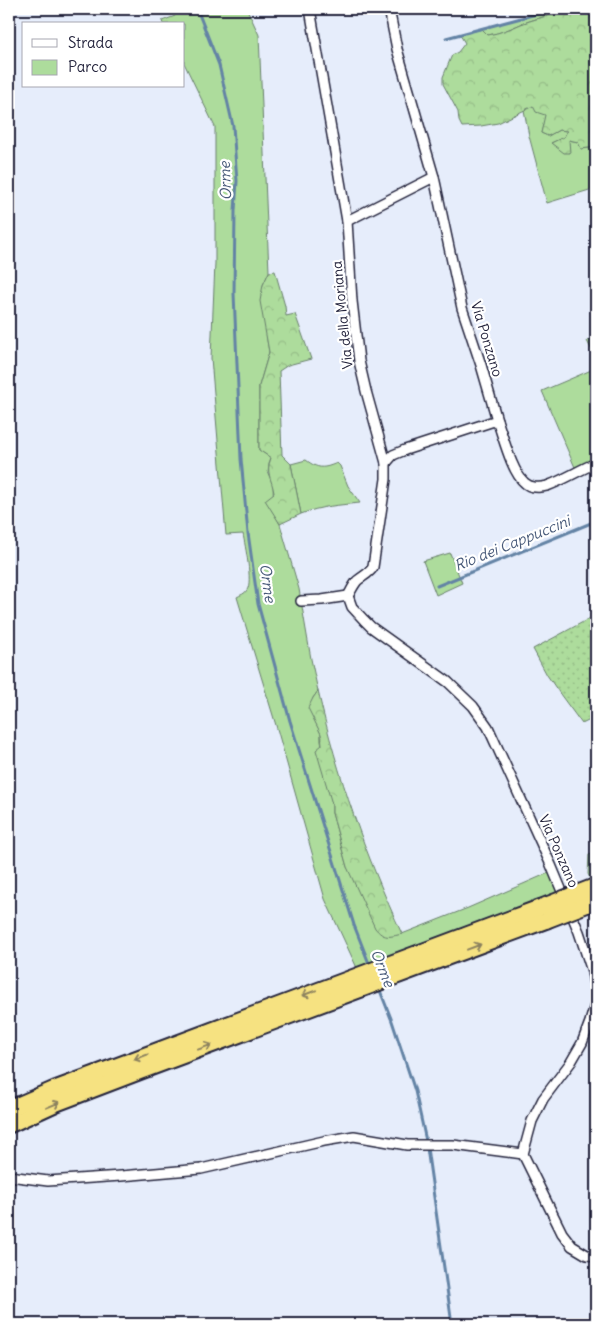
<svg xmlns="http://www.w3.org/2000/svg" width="605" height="1333" font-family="Delius,sans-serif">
  <defs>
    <pattern id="forest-crowns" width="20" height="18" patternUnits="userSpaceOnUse" patternTransform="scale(1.25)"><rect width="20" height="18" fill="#addc9c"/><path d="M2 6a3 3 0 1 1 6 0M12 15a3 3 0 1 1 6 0" fill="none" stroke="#95bc87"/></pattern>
    <pattern id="garden-dots" width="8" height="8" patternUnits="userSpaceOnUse" patternTransform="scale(1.25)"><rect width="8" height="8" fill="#addc9c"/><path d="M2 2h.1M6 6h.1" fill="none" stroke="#95bc87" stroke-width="1.8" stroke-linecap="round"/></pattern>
  </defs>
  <rect width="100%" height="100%" fill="#e6edfb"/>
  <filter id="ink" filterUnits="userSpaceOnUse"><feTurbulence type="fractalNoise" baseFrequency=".02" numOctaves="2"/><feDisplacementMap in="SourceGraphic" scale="10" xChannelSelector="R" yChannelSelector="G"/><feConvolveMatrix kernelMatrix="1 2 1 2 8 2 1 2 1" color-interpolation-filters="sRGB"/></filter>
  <g filter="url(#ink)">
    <g fill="#addc9c" stroke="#687f6c">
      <path d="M175 9H247L259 35 269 272 263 285 267 340 269 352 259 386V450L271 458 269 463 268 473 273 485 274 513 280 524 299 589 311 659 318 691 313 698 316 723 321 734V741L332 804V813L347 867 389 936 402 934 468 908 553 871 562 891 357 968 325 899 278 732 237 597C240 595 245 594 247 590 253 582 245 545 243 534L226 535 211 358 215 263V127L184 63V24H163L162 21 175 16Z"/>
      <path d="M555 9H585C563 12 542 16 521 24 509 29 501 33 488 35L482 29Z"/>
      <path d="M533 106 546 115 541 133 548 136 559 130 568 131 564 137 551 143 558 147 569 140 578 142 582 149 596 147V188L547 203 529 136 524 110Z"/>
      <path d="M596 337V358L587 341Z"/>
      <path d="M596 368V463L577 472 542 391Z"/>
      <path d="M306 460C318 469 323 469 337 463L340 466 348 486 360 503C340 505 321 506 301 514L291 464Z"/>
      <path d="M450 553 462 583 436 595 423 561Z"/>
      <path d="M596 852V878L591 880 588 874 589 855Z"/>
    </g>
    <g fill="url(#forest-crowns)" stroke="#687f6c">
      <path d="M585 9H596V147L581 149 578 142 569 140 570 153H564L551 143 564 137 567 131 559 130 548 136 541 133 545 115 536 112 533 106 498 123 481 126 462 127 459 121 458 112 443 84V77L452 55 458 52 465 43 460 35 482 29 488 35C500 33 510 29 521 24 543 16 563 12 585 9Z"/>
      <path d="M275 271 285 306 286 316 295 314 311 359 288 365 279 371 282 455 291 464 301 514 280 524 265 500 274 493C272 479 265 473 271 458L259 450V386L269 352 260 301 263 285 269 272Z"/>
      <path d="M318 691C337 775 366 856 402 934 389 937 384 939 375 928L347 867 332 813V804L316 750 322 745 321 734 308 708 313 698Z"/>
    </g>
    <path fill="url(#garden-dots)" stroke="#687f6c" d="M596 615V717L582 724 560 694 547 675 533 649Z"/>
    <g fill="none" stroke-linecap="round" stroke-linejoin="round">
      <g stroke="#6383a5" stroke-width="3">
        <path d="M197 9 219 65 233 126 237 181 235 211 234 293 241 459 248 533 258 604 290 721 354 925 370 966"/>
        <path d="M446 38 555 9"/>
        <path d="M437 586 596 521"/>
        <path d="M379 988 392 1021 415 1091 426 1141"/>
        <path d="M427 1148 452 1324"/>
      </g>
      <g stroke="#22223b" stroke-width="12">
        <g id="minor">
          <path d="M310 9 347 221 352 301 359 361 366 391 386 463"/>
          <path d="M347 221 434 177"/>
          <path d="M497 420C503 436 512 473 525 483 530 488 540 488 547 486 564 480 579 470 596 463"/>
          <path d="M348 596C351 591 353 586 357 581 363 576 370 573 373 567L386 479V463L393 455 405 450 497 420 481 365 462 308 434 177 397 49 389 9"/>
          <path d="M301 601 322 600 348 596 352 607 364 620 371 627 448 682 473 706 488 727 551 865 579 932 592 971 595 990V1005L590 1022 582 1043 571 1062 543 1099 532 1121 523 1154 562 1233 572 1246 587 1255 596 1256"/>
          <path d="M9 1176 48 1181 121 1176 201 1169 324 1141 354 1136 407 1145H453L523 1154"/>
        </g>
      </g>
      <g stroke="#22223b" stroke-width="19">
        <g id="trunk">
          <path d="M9 1109 55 1089 539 908"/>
          <path d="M9 1125 57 1103 141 1071 547 920"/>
        </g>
      </g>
      <use href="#minor" stroke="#fff" stroke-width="9"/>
      <use href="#trunk" stroke="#f6e281" stroke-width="15"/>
      <g stroke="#22223b" stroke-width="19" stroke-linecap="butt">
        <g id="trunk-bridge">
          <path d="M539 908 596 886"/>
          <path d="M547 920 596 901"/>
        </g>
      </g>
      <use href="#trunk-bridge" stroke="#f6e281" stroke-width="15"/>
    </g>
    <defs><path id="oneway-shaft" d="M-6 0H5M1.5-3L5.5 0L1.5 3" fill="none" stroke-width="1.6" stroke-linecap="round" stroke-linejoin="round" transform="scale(1.25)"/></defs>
    <g stroke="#8c825e">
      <use href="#oneway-shaft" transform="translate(474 947) rotate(-21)"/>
      <use href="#oneway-shaft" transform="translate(309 993) rotate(159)"/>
      <use href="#oneway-shaft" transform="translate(205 1047) rotate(-20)"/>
      <use href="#oneway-shaft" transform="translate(141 1057) rotate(159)"/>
      <use href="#oneway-shaft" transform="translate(53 1105) rotate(-23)"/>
    </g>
  </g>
  <g text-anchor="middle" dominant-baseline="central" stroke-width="4.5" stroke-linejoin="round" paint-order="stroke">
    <g font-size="14" fill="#22223b" stroke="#fff">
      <text transform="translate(342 315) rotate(-96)">Via della Moriana</text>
      <text transform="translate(487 339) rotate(73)">Via Ponzano</text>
      <text transform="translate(559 851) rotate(66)">Via Ponzano</text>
    </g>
    <g font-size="15" font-style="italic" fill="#485a79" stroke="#fff">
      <text transform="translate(225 181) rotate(-92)">Orme</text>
      <text transform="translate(512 543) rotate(-22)">Rio dei Cappuccini</text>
      <text transform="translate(268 583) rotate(82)">Orme</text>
      <text transform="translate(383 968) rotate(68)">Orme</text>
    </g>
  </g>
  <rect width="605" height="1333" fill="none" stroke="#fff" stroke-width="30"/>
  <rect x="15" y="15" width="575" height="1303" fill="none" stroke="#22223b" stroke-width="2" filter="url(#ink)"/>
  <rect x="22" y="22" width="162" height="65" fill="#ffffff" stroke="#a7a7b1"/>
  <rect x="32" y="39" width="25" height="8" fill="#ffffff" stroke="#a7a7b1"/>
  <text x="68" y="48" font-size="15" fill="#22223b">Strada</text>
  <rect x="32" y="60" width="25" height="15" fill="#addc9c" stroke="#a7a7b1"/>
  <text x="68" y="72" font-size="15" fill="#22223b">Parco</text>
</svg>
